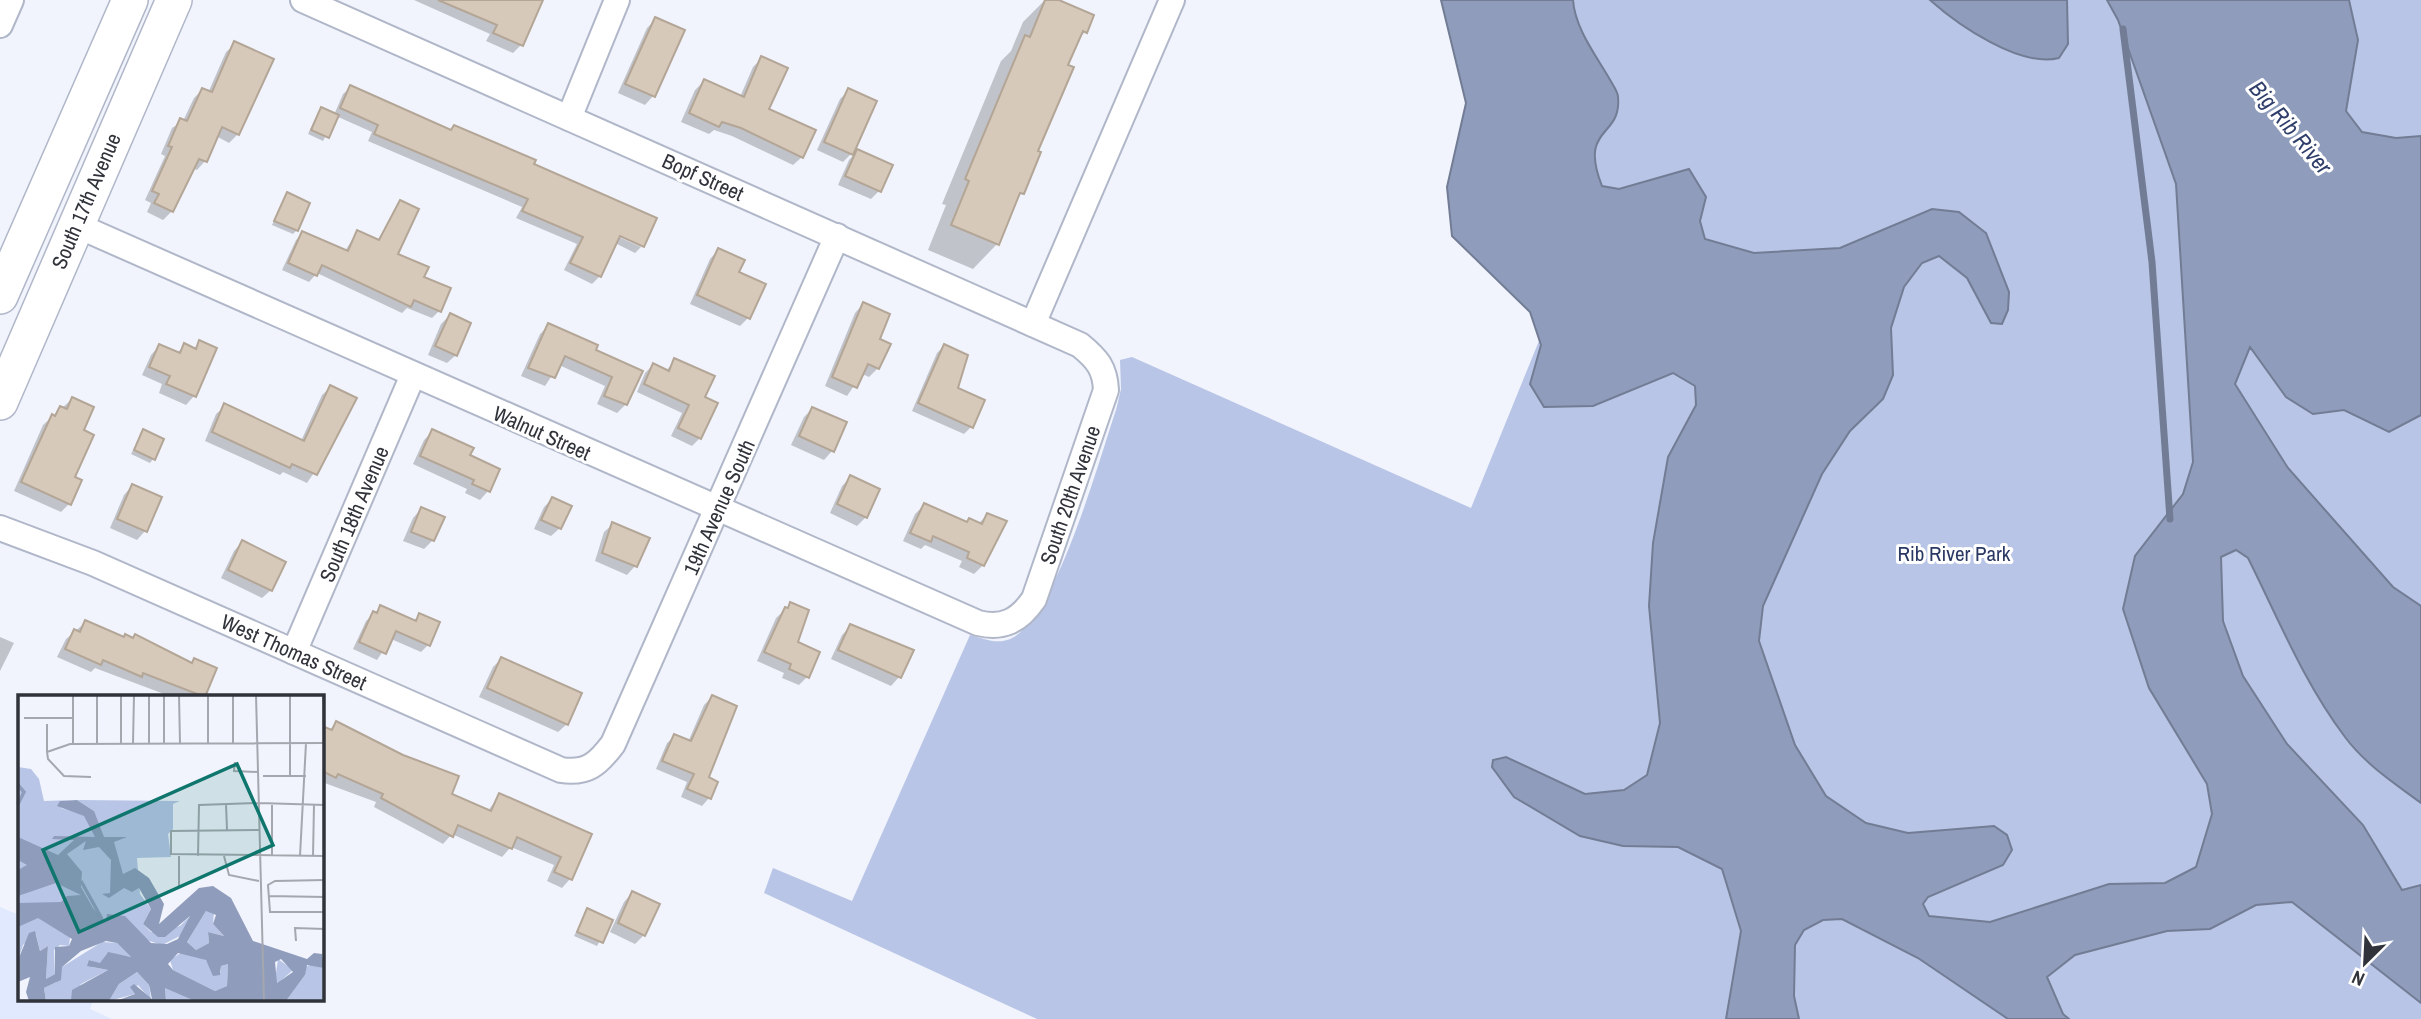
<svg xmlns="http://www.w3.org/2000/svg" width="2421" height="1019" font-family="'Archivo Narrow',sans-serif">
  <rect width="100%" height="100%" fill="#f1f4fc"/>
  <path fill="#e0e9fd" d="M0 907 19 915V1000H93L90 1009 112 1019H0Z"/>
  <path fill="#b8c5e6" d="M1573 0H2421V1019H1037L764 893 773 868 852 901 970 635C982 638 995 644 1007 640 1054 627 1100 456 1116 410L1121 389 1120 360 1132 357 1471 508 1602 186C1579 125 1622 139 1618 97 1618 91 1612 84 1609 78 1595 54 1575 28 1573 0Z"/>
  <g fill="#8f9cbb" stroke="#727c94" stroke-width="2">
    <path d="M1441 0H1573C1575 28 1595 54 1609 78 1612 84 1618 91 1618 97 1622 139 1578 125 1602 186L1619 189 1689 169 1706 197 1700 221 1705 239 1754 253 1840 248 1932 209 1959 212 1986 233 2009 292 2008 310 2002 324 1991 323 1967 278 1939 256 1922 263 1904 287 1891 328 1893 375 1883 399 1850 431 1822 474 1763 606 1759 641 1795 745 1826 796 1866 823 1908 833 1994 826 2007 835 2012 850 2003 865 1928 897 1923 904 1929 916 1990 922 2109 884 2165 883 2196 867 2212 814 2207 784 2149 688 2123 609 2135 556 2183 494 2193 462 2176 184 2118 20 2107 0H2349L2358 40 2346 111 2362 132 2396 138 2421 136V415L2389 432 2344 410 2313 414 2286 397 2250 347 2235 384 2288 468 2393 587 2421 606V803C2394 783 2365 764 2345 737 2304 683 2278 618 2248 558L2236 550 2221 557 2223 621 2243 676 2287 744 2363 825 2402 890 2421 885V1003L2292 902 2256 905 2210 929 2167 931 2075 955 2047 977 2063 1014 2069 1019H2008L1918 958 1842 919 1823 920 1804 930 1795 945 1794 996 1799 1019H1726L1741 931 1722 869 1678 847 1623 846 1580 836 1514 797 1492 767 1493 760 1506 757 1585 794 1624 790 1647 775 1660 723 1649 606 1653 543 1668 457 1696 405 1695 386 1673 373 1593 406 1544 407 1530 384 1541 345 1530 312 1452 236 1447 187 1466 103Z"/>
    <path d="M1930 0H2067L2068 44 2059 58C2020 68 1958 25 1930 0Z"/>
  </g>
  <g fill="#0003">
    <path d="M414 0H541L521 45 513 53 486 41 490 34Z"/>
    <path d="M1045 0H1054L1085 32 1077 40 1035 152 1039 153 997 244 973 269 928 250 946 205 942 204 1001 61 1011 51 1023 22Z"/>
    <path d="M656 19 683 31 653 96 645 105 618 93 647 28Z"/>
    <path d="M235 44 238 134 229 143 216 136 205 161 197 170 192 168 172 211 163 220 147 212 151 203 145 200 165 156 161 154 172 128 183 121 194 98 202 90 208 93 226 52Z"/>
    <path d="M762 58 767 110 802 157 793 165 732 136 714 130 709 134 681 122 695 90 704 81 740 97 753 67Z"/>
    <path d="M351 87 655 219 642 246 613 230 612 234 641 247 635 253 615 243 600 276 592 284 564 270 577 244 516 218 522 207 368 141 372 132 336 116 323 141 308 134 318 113 321 109 334 115 343 94Z"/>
    <path d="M849 90 851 154 843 162 817 150 840 99Z"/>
    <path d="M857 151 879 191 871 199 838 185 849 160Z"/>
    <path d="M287 194 297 230 293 234 272 225Z"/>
    <path d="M401 202 396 255 422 278 439 311 432 318 407 308 402 313 317 273 309 282 282 270 296 240 303 233 345 251 357 232 377 241Z"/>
    <path d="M718 250 737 273 748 318 740 326 690 304 710 259Z"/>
    <path d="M863 304 877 340 878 368 869 377 862 374 847 396 825 386 855 313Z"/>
    <path d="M450 315 456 355 447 363 428 355 441 324Z"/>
    <path d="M549 325 594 351 640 372 626 404 617 413 597 404 605 386 559 365 545 386 521 376 540 334Z"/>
    <path d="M200 343 215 349 194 396 186 405 159 393 162 384 142 375 151 355 159 346 176 354 184 346 193 349Z"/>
    <path d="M944 346 971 427 964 434 912 411 937 353Z"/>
    <path d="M675 360 703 397 700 438 692 446 671 436 682 413 637 392 645 373 653 365 666 371Z"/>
    <path d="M331 387 355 398 334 443 307 483 283 472 280 475 205 441 216 414 225 406 301 441 322 395Z"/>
    <path d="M72 399 82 431 69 504 61 512 14 491 43 425Z"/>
    <path d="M812 409 832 451 824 460 791 445 804 417Z"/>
    <path d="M143 431 153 459 150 463 131 454Z"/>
    <path d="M432 432 468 456 498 469 488 491 480 500 465 493 467 489 413 464 424 440Z"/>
    <path d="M850 478 866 517 857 526 830 513 842 486Z"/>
    <path d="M132 486 145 531 137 540 110 528 124 495Z"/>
    <path d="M552 499 560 528 551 536 534 529 544 507Z"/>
    <path d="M924 505 965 524 969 520 978 524 987 515 983 565 974 574 959 567 962 561 925 545 921 549 903 541 915 514Z"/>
    <path d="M421 509 433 540 424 549 403 541 413 518Z"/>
    <path d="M613 524 647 539 635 566 627 575 595 561 604 532Z"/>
    <path d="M242 542 271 590 262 598 221 578 234 551Z"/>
    <path d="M791 604 795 643 807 677 799 685 782 678 784 673 757 661 776 618Z"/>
    <path d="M381 607 413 621 420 615 428 645 421 652 391 639 377 660 353 649 366 621Z"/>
    <path d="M86 622 190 664 194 661 215 669 203 697H172L95 668 91 672 57 657 66 639Z"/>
    <path d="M851 626 911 650 899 677 891 686 831 659 842 635Z"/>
    <path d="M0 637 14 643 0 671Z"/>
    <path d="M501 659 567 724 558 732 479 697 493 667Z"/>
    <path d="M712 697 707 778 709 798 702 806 681 797 687 782 656 769 667 743 675 736 688 742 704 705Z"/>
    <path d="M336 723 449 795 487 812 500 795 590 835 570 879 562 888 547 881 554 865 511 847 502 857 452 834 443 844 374 807 376 802 322 782V728L329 731Z"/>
    <path d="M632 893 644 935 635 944 610 932 624 902Z"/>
    <path d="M587 910 610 921 597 946 574 936Z"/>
  </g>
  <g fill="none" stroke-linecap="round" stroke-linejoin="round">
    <path stroke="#727c94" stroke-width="7" d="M2123 29 2152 262 2170 519"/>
  </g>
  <g fill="#d7c9b9" stroke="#b4a697" stroke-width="2">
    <path d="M438 0H543L523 46 493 33 497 25Z"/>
    <path d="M1045 0H1059L1094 15 1087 33 1083 31 1068 65 1074 67 1038 151 1041 152 1024 194 1020 193 999 245 951 225 969 181 965 179 1025 35 1030 37Z"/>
    <path d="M655 17 685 30 655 97 625 84Z"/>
    <path d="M234 41 274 59 239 135 222 127 207 162 199 159 173 212 154 203 159 194 152 191 172 147 168 146 180 118 187 121 202 88 212 92Z"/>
    <path d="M761 56 788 68 769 109 816 130 803 158 741 128 722 122 719 127 689 113 704 79 744 97Z"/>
    <path d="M350 85 451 130 454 125 536 160 534 164 657 218 644 247 620 236 601 277 570 263 583 237 522 211 528 199 374 134 378 125 340 108Z"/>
    <path d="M848 88 877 101 853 155 824 142Z"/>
    <path d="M321 107 339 115 329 138 311 130Z"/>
    <path d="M857 149 893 165 881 192 845 176Z"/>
    <path d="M287 192 310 203 298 231 274 221Z"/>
    <path d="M400 200 419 209 398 254 429 267 424 277 451 288 441 312 414 300 411 307 322 265 317 276 288 263 302 231 348 251 357 230 379 240Z"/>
    <path d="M718 248 745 260 739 272 766 284 750 319 697 295Z"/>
    <path d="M863 302 890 314 880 339 891 344 879 369 868 364 857 388 832 377Z"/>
    <path d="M450 313 471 323 457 356 435 346Z"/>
    <path d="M548 323 598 345 596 350 643 371 627 405 604 396 612 377 565 356 555 378 528 368Z"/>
    <path d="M199 340 217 348 196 397 166 384 170 376 149 367 159 344 180 353 184 343 196 349Z"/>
    <path d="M944 344 968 355 958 388 985 400 973 428 918 403Z"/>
    <path d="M674 358 715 376 705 397 718 403 701 439 678 428 689 405 644 384 653 363 669 371Z"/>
    <path d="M330 385 357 398 317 475 292 464 290 468 212 432 224 403 304 441Z"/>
    <path d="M72 397 94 407 84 430 94 435 75 477 82 480 71 505 21 482 52 414 55 416 60 406 67 409Z"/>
    <path d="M812 407 847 422 834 452 799 436Z"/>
    <path d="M143 429 164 439 155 460 134 450Z"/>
    <path d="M432 429 474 448 470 455 500 469 490 492 472 484 474 480 420 456Z"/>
    <path d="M850 475 880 489 867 518 837 504Z"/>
    <path d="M132 484 162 497 147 532 117 519Z"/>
    <path d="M552 497 572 506 561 529 541 520Z"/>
    <path d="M924 503 967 522 969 518 982 524 987 513 1007 521 984 566 967 558 969 552 933 536 931 542 910 533Z"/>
    <path d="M421 507 445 517 434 541 411 532Z"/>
    <path d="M612 522 650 538 637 567 602 553Z"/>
    <path d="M242 540 286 562 272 591 228 570Z"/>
    <path d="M790 602 809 610 798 642 820 652 809 678 789 669 791 664 764 652 785 607 788 608Z"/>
    <path d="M380 605 416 621 419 613 440 622 430 646 396 631 386 654 359 642 373 611 377 613Z"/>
    <path d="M85 620 124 637 125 634 133 638 135 634 192 663 194 658 217 668 205 697 143 673 142 677 103 660 101 665 65 649 74 629 80 632Z"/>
    <path d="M850 624 914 650 901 678 838 650Z"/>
    <path d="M501 657 582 693 568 725 487 688Z"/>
    <path d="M712 695 737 706 709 777 718 782 711 799 687 789 694 774 662 761 674 734 691 741Z"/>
    <path d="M336 721 403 755 459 776 452 794 491 811 499 793 592 834 572 880 554 872 561 857 517 837 512 849 458 825 453 837 381 798 383 794 338 774 336 778 322 771V726L332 730Z"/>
    <path d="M632 891 660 904 645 936 618 923Z"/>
    <path d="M587 908 613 920 603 943 577 932Z"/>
  </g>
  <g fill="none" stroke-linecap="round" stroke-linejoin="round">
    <g stroke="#b0b7c9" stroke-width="28">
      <g id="minor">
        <path d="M0 25 11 0"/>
        <path d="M569 118 617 0"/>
        <path d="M76 225 978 623C1003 629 1019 621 1034 599L1106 390C1105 368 1097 359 1080 345L303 0"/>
        <path d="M1033 324 1172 0"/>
        <path d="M0 528 93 563 561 770C587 774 598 764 613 744L837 236"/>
        <path d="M294 652 413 375"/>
      </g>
    </g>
    <g stroke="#b0b7c9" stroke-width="38">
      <g id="secondary">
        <path d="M0 296 130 0"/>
        <path d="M0 402 174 0"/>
      </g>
    </g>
    <use href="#minor" stroke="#fff" stroke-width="24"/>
    <use href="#secondary" stroke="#fff" stroke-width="35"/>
  </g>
  <g text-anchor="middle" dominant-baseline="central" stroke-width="6" stroke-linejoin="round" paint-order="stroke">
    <g font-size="21" fill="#30333a" stroke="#fff">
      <text transform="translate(703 177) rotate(24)">Bopf Street</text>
      <text transform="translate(86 201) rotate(-67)">South 17th Avenue</text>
      <text transform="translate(542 433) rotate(24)">Walnut Street</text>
      <text transform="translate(1070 495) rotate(-71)">South 20th Avenue</text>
      <text transform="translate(719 507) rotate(-66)">19th Avenue South</text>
      <text transform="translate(354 514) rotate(-67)">South 18th Avenue</text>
      <text transform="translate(294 652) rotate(24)">West Thomas Street</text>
    </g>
    <g font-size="21" fill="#2a3964" stroke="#fff">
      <text x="1954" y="553">Rib River Park</text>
    </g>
    <g font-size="23" font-style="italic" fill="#2f3e6a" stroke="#fff">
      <text transform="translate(2291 127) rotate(50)">Big Rib River</text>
    </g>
  </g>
  <g transform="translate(18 695)">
    <rect width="306" height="306" fill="#f1f4fc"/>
    <path d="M0 72 13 74 21 84 26 106 54 105 42 106 43 113 63 119 76 116 59 105 162 106 155 109V134L150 139 153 162 119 163 122 199 133 214 125 229 133 237 162 231 172 221 164 240 144 250 125 244 52 242 51 251 42 250 36 255 37 279 28 284 30 251 22 256 18 239 5 250 0 265ZM188 216 196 217 195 229 206 241 190 237 191 248 178 255 169 247ZM84 247 99 248 113 262 89 258 82 269 72 265 74 272 90 275 63 289 53 306H28L26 293 39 287 44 272ZM164 257 185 263 203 278V271L210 269 209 291 197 296 155 275 152 265ZM260 264 275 275 260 288 257 285ZM295 269 306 273V306H268L287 280V272ZM119 277 131 290 133 305 120 290 114 294 117 299 91 306 101 289ZM147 293H152L178 305 148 306Z" fill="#b8c5e6"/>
    <path d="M59 105 76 116 86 142H109L96 147 105 179 117 173 131 183 146 209 141 229 181 193 195 191 213 203 235 246 289 264 296 258 304 259 306 273 289 270 287 280 268 306H177L147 293 148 306H98L117 299 112 292 116 289 134 304 131 290 119 277 101 289 91 306H53L54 295 90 275 69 271 71 265 82 268 90 257 113 262 99 248 88 246 63 256 44 272 43 285 26 293 28 306H11L8 297 12 282 0 287V265L11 238 17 236 22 256 30 251 28 284 37 279V252L51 251 54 244 20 223 0 232V208L43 207 49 201 63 200 38 188 0 201V175L9 170 0 165V142L40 160 56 145 34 144 36 141 77 142 66 121 39 111 42 106ZM68 146 65 155 81 152 93 165 92 198 84 199 91 203 106 193 114 197 121 193 133 214 125 229 140 242H147L172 221 160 244 149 249 133 248 107 221 89 219 88 227 75 213 63 192 64 177 49 159ZM188 216 198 220 195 229 206 241 190 237 191 248 178 255 169 247ZM160 258 188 265 195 281 202 280 203 271 210 269 209 291 197 296 155 275 150 269ZM263 264 275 277 259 288 257 267Z" fill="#8f9cbb" fill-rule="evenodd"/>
    <path fill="none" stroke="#8f9cbb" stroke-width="3.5" d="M0 90 6 97 0 109M63 186 84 224"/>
    <path fill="none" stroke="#a4a7ae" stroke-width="2" d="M55 0V49M79 0V48M103 0V48M131 0V48M146 0V48M161 0 162 48M190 0V48M215 0V48M238 0 246 306M305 0 306 48M6 23H55M115 48 116 0M29 56V29M217 67 216 76 240 77M245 81H288M272 81V0M73 82 46 81 30 64 29 57 52 49 307 48M241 108 307 110M208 109 209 135M241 135 153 136V159L307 161M161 161V192M180 161 181 110 241 108M206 161 211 180 241 186M254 161V110M282 161 288 48M295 161 296 110M307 185 257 186 250 190 252 217H307M250 201 307 202M278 246 277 233 307 234"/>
    <path fill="#0f766e" fill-opacity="0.15" stroke="#0f766e" stroke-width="3.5" d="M219 69 255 150 61 237 25 155Z"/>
    <rect width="306" height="306" fill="none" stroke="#30333a" stroke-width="3.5"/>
  </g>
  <g transform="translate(2365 963) rotate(204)" stroke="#ffffff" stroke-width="5" paint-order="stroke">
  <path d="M0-5L12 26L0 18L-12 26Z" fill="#30333a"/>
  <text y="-10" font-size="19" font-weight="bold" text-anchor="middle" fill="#30333a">N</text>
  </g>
</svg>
